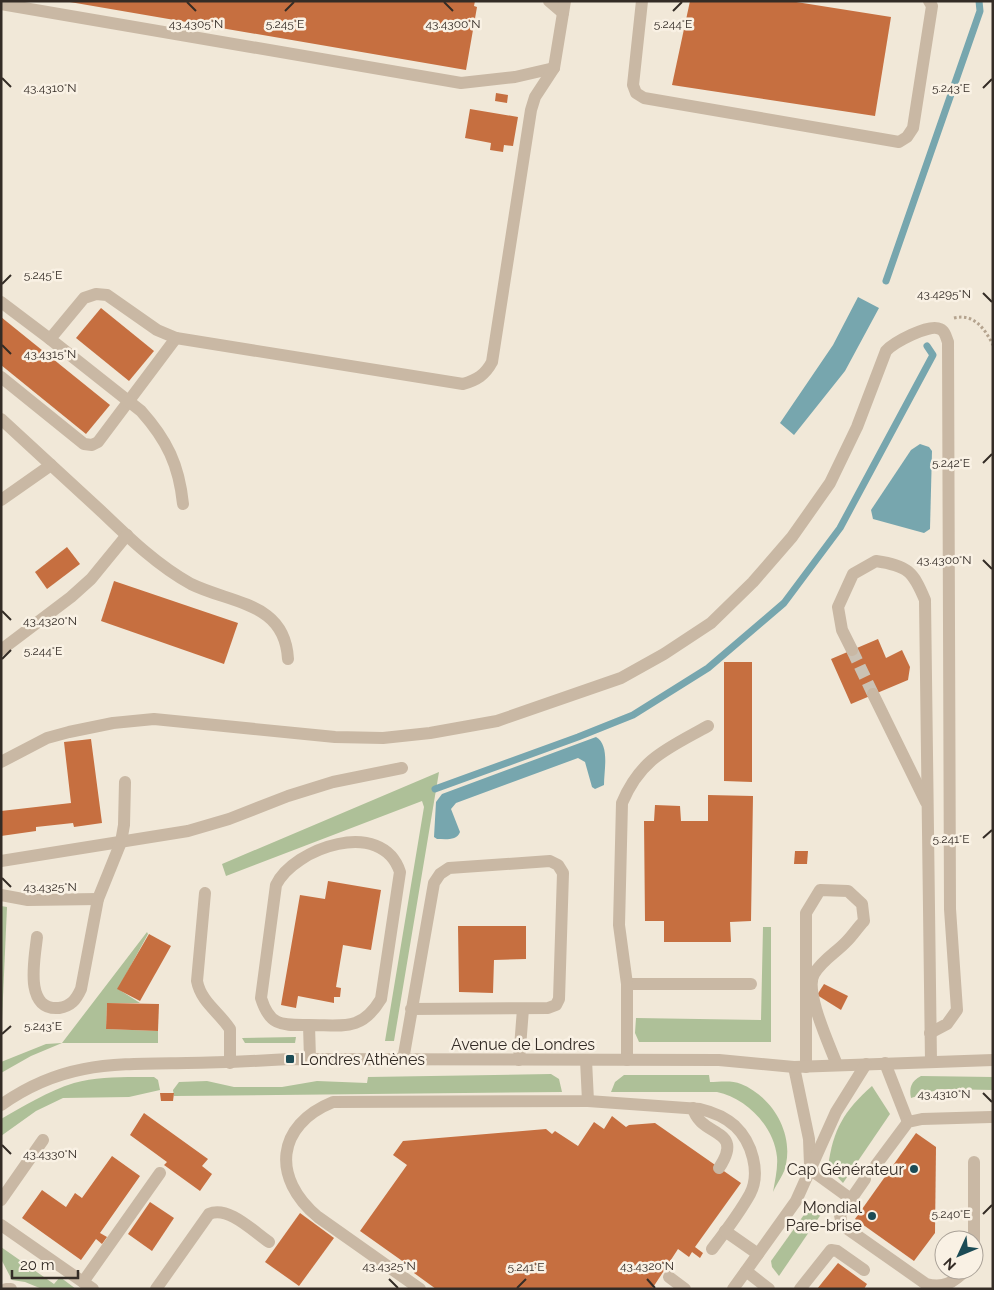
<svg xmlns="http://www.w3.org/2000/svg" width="994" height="1290" font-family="Raleway,sans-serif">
  <rect width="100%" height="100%" fill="#f1e8d8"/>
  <g fill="#aec098">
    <path d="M439 772 394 1041H385L424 807 422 801 226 876 222 864Z"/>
    <path d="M1 906 7 907 1 1042Z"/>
    <path d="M763 927H771V1042H639L635 1033 636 1018 761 1020Z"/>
    <path d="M147 932 148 934 118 989 140 1003H107L106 1029 158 1031V1043H62L31 1056 1 1073V1062L46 1044 62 1043Z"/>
    <path d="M296 1037 295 1043H245L242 1038Z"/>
    <path d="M551 1074 559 1079 562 1092 174 1096 173 1090 179 1082 207 1081 234 1087H282L317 1081 367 1083 368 1077Z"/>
    <path d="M624 1075H709L710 1082C719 1082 732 1080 741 1084 771 1096 793 1131 786 1164 785 1173 777 1183 773 1192 775 1181 778 1168 777 1157 774 1126 746 1098 717 1092H611L615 1082Z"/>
    <path d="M921 1076 993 1077V1090L940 1089 911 1098C909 1088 911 1081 921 1076Z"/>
    <path d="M154 1077 158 1080 160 1090 129 1097 63 1098 36 1111 1 1136V1119C24 1106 48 1091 74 1083 99 1076 127 1077 154 1077Z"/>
    <path d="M872 1086 890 1114 843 1183 828 1167C833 1129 844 1111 872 1086Z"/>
    <path d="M811 1205 826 1207 779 1276 772 1267 771 1261Z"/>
    <path d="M1 1247 54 1284 60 1277 76 1289H42L25 1282 12 1280 1 1259Z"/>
  </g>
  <g fill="#77a6ae">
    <path d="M858 297 879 308 845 371 794 435 780 423 833 345Z"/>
    <path d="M920 444 929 447 932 451 930 529 924 533 873 519 871 510 911 450Z"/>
    <path d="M596 737C610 745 604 770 604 785L595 789 592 787 585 762 578 758 456 803 451 809 460 832C457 841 445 839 437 839L434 837 436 802 442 794Z"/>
  </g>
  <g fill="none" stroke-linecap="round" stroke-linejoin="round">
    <g stroke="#77a6ae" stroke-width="7">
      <path d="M886 281 980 11 979 1"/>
      <path d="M435 789 578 737 633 715 708 668 784 603 840 528 933 355 927 346"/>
    </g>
  </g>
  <g fill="#c66f40">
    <path d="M64 1H475L474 6 477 7 466 70Z"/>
    <path d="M690 1H790L891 17 875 116 672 85Z"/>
    <path d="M496 93 508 95 507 103 495 101Z"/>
    <path d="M470 109 518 117 513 146 504 145 503 152 490 150 491 143 465 138Z"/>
    <path d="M101 308 154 351 129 381 76 338Z"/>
    <path d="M1 317 110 405 86 434 1 365Z"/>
    <path d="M67 547 80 564 47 589 35 572Z"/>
    <path d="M114 581 238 623 224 664 101 621Z"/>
    <path d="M878 639 886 658 902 650 910 667 908 680 851 704 831 659Z"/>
    <path d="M724 662H752V782L724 781Z"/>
    <path d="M91 739 102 823 74 827 73 823 36 827V831L1 836V811L71 803 64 742Z"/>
    <path d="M708 795 753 796 751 921 730 922 731 942H664V921H645L644 821H654L655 805 680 806 681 821H708Z"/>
    <path d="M795 851H808L807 864H794Z"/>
    <path d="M328 881 381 890 371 950 343 945 336 987 341 988 340 997H334V1003L298 996 296 1008 281 1005 300 895 325 899Z"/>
    <path d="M458 926H526V959L494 960 493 993 459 992Z"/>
    <path d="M149 934 171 946 140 1001 117 989Z"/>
    <path d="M824 984 848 996 841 1010 817 995Z"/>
    <path d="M107 1003 159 1004 158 1031 106 1029Z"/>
    <path d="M160 1093H174L173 1101H161Z"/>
    <path d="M144 1113 208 1159 202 1166 212 1174 200 1191 164 1165 167 1162 130 1135Z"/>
    <path d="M612 1116 626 1127 629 1125 655 1123 741 1183 695 1247 703 1253 700 1258 692 1252 689 1257 678 1249 652 1289H436L414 1273 415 1270 360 1231 407 1165 393 1155 403 1141 546 1129 552 1134 555 1131 578 1146 594 1122 604 1129Z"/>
    <path d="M916 1133 936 1147 935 1233 914 1261 855 1219Z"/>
    <path d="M112 1156 140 1176 100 1233 107 1237 102 1244 96 1239 81 1260 22 1218 42 1190 66 1207 75 1193 82 1198Z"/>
    <path d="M150 1202 174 1218 152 1251 128 1234Z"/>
    <path d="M300 1213 334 1238 299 1286 265 1262Z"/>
    <path d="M838 1263 867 1284 864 1289H817Z"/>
  </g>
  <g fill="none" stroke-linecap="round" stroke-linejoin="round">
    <path stroke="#cbc2b4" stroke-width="12" stroke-dasharray="12 6" stroke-linecap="butt" d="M852 650 873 694"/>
    <path stroke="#b4a38e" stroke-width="3" stroke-dasharray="2.5 2.5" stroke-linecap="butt" d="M954 318C974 313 985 329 993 345"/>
    <g stroke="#c9b8a4" stroke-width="12">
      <path d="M549 1 563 13"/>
      <path d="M642 1 633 85 636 93 644 98 899 142 907 137 913 128 932 6 929 1"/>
      <path d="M1 4 461 83 515 77 554 68"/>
      <path d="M1 302 50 339"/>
      <path d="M1 377 84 444 92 445 98 442 176 338"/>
      <path d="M1 419C35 450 68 481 102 512 129 538 158 566 191 584 232 604 285 602 288 659"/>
      <path d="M1 500 51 465"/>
      <path d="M183 504C179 465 167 440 141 411L50 339 84 298 96 294 107 295 157 330 176 338 463 384C477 380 485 375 492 362L531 110 535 97 554 68 565 1"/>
      <path d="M1 650 71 597 91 579 127 535"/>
      <path d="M852 650 842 630 838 607 853 574 876 561C908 566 913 571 925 600L931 1062"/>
      <path d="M873 694 926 802"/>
      <path d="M1 762 47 738 69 732 113 723 154 719 335 737 383 738 430 733 497 721 621 678 664 654 711 623 753 582 792 537 830 483 857 427 886 351C893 343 929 323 940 329 945 331 946 337 948 342L950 909 957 1010 947 1024 930 1033"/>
      <path d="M1 861 188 831 229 819 288 796 333 782 402 768"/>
      <path d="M205 893 197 981C201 1002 219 1012 230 1029V1063"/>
      <path d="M1 895 28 900 98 899"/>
      <path d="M37 937C35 957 23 1011 59 1008 71 1006 76 1000 81 989L98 899 121 842 124 825 125 782"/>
      <path d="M627 984H751"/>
      <path d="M309 1025C282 1025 270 1027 261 998L276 885C294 848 382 817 400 872L381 999C361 1032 343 1025 309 1025L310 1059"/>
      <path d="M403 1060 434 883 440 874 449 868 550 861 558 865 563 873 559 999 556 1005 548 1008 411 1009"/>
      <path d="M519 1060 523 1009"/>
      <path d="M627 1060V984L619 925 622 803C641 758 667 749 708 726"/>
      <path d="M885 1063 908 1122"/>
      <path d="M794 1067 809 1139 810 1165"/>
      <path d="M806 1067V913L820 890 848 891 862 904 864 921C858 927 853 935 847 941 837 952 822 960 814 974 804 991 830 1046 837 1065"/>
      <path d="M588 1101 700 1109C713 1112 725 1117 735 1126 752 1142 761 1173 750 1194 739 1214 725 1232 712 1249"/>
      <path d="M1 1105C63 1061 115 1064 187 1063 222 1063 256 1061 290 1059L719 1060 794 1067 993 1060"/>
      <path d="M693 1108C700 1138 746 1127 719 1168"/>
      <path d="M876 1165 908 1122 922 1119 991 1117"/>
      <path d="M811 1170 851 1199"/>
      <path d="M865 1179 840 1215 842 1225 926 1284C944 1289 954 1282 966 1270"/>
      <path d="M1 1200 43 1140"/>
      <path d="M1 1225 93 1289"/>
      <path d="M725 1231 758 1254"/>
      <path d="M974 1257V1162"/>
      <path d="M746 1271 769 1289"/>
      <path d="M669 1277 685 1289"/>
      <path d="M83 1282 160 1173"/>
      <path d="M6 1289H11"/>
      <path d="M156 1289 209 1214C228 1205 254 1232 269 1242"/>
      <path d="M420 1289 318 1217C271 1178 276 1125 333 1102L588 1101 586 1060"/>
      <path d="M733 1289 796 1201 836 1112 866 1064"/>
      <path d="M800 1289 831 1250 837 1251 864 1270"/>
    </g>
  </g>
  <path fill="none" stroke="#342c26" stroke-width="2" d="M187 2 196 11M444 2 453 11M285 11 294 2M673 11 682 2M2 78 11 87M983 88 992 79M2 284 11 275M983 293 992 302M2 345 11 354M983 463 992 454M983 560 992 569M2 611 11 620M2 659 11 650M983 838 992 830M2 878 11 887M2 1034 11 1026M983 1093 992 1102M2 1145 11 1154M983 1214 992 1205M389 1279 398 1288M647 1279 655 1288M517 1288 526 1279"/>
  <g fill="#1b4b55" stroke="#f9f1e4" stroke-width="2">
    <rect x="285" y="1054" width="10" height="10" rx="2.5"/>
    <circle cx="914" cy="1169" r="5"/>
    <circle cx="872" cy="1216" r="5"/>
  </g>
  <g text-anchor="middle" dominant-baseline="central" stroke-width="5" stroke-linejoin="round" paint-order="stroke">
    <g font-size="16" fill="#342c26" stroke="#f9f1e4">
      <text x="523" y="1044">Avenue de Londres</text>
    </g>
    <g font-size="16" fill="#342c26" stroke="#f9f1e4" text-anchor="end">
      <text x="300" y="1059" text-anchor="start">Londres Athènes</text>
      <text x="904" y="1169">Cap Générateur</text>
      <text x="862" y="1207">Mondial<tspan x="862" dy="18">Pare-brise</tspan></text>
    </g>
  </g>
  <g font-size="12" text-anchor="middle" fill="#342c26" stroke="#f9f1e4" stroke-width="5" stroke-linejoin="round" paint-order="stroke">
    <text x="285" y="28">5.245°E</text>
    <text x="673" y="28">5.244°E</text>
    <text x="196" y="28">43.4305°N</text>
    <text x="453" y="28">43.4300°N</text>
    <text x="50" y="92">43.4310°N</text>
    <text x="951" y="92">5.243°E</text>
    <text x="43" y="279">5.245°E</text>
    <text x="944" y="298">43.4295°N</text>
    <text x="50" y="358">43.4315°N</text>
    <text x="951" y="467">5.242°E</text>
    <text x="944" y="564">43.4300°N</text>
    <text x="50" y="625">43.4320°N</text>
    <text x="43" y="655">5.244°E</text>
    <text x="951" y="843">5.241°E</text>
    <text x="50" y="891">43.4325°N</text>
    <text x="43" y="1030">5.243°E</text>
    <text x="944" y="1098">43.4310°N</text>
    <text x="50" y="1158">43.4330°N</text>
    <text x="951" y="1218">5.240°E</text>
    <text x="389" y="1270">43.4325°N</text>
    <text x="647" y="1270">43.4320°N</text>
    <text x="526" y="1271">5.241°E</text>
  </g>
  <rect width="994" height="1290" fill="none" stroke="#342c26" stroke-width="5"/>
  <g transform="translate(959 1255) rotate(226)"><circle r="24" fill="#f9f1e4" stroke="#aaa298"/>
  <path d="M0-4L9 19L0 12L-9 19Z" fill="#1b4b55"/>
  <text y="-8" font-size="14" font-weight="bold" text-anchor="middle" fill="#342c26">N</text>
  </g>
  <path d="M12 1270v8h66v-8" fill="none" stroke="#342c26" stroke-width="2.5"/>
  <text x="20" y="1270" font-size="15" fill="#342c26" stroke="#f9f1e4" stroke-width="4" paint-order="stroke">20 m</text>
</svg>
